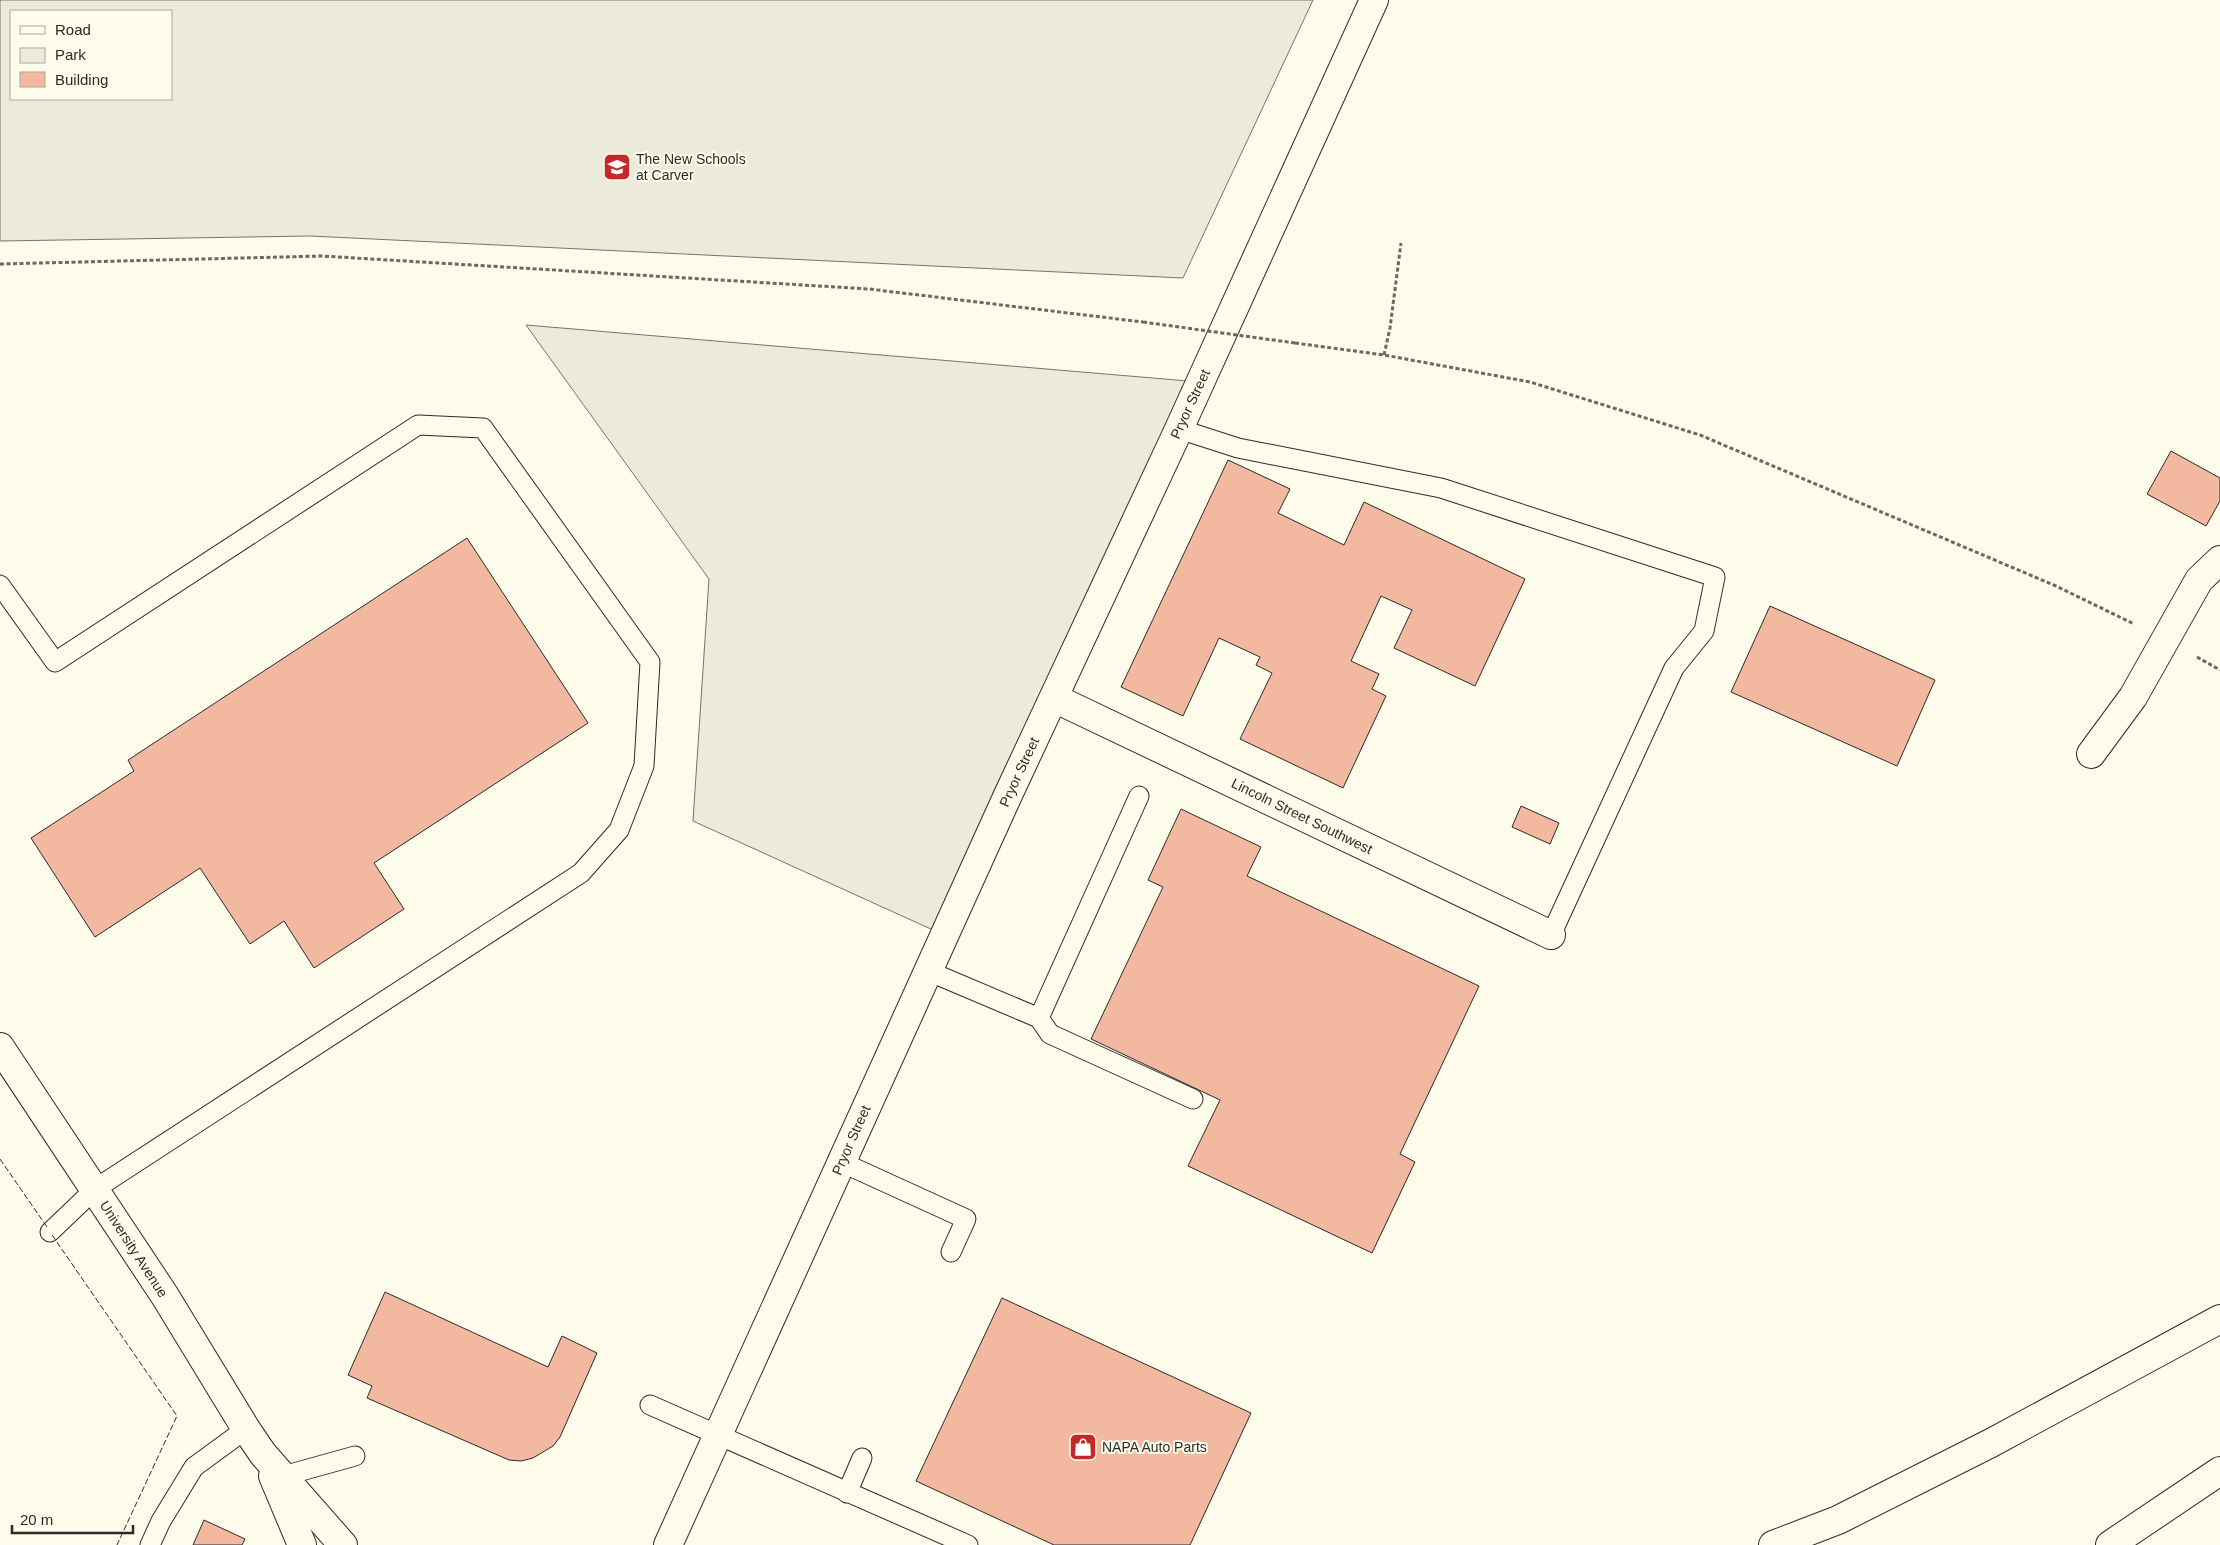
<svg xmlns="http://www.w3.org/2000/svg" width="2220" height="1545" font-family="Arial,sans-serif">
  <rect width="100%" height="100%" fill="#fdfbea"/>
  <g fill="#ecebdb" stroke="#74746e" fill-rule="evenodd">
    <path d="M0 0H1313L1183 278 310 236 0 241ZM171 11V99H11V11Z"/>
    <path d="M526 325 1200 382 944 935 693 821 709 579Z"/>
  </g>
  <g fill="#f2b8a0" stroke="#2b2b2b">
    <path d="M2171 451 2220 478V501L2206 526 2147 494Z"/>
    <path d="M1228 460 1290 489 1278 513 1344 545 1364 502 1525 579 1475 686 1394 648 1412 610 1381 596 1351 661 1379 674 1372 689 1386 696 1343 788 1240 739 1272 673 1256 665 1260 657 1219 638 1183 716 1121 687Z"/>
    <path d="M467 538 588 723 374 863 404 909 314 968 284 921 250 944 200 868 95 937 31 838 134 771 128 760Z"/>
    <path d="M1770 606 1935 680 1897 766 1731 692Z"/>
    <path d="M1521 806 1559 823 1550 844 1512 827Z"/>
    <path d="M1181 809 1261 847 1247 876 1479 986 1400 1154 1415 1162 1372 1253 1188 1166 1220 1100 1091 1039 1163 887 1148 880Z"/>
    <path d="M385 1292 548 1367 562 1336 597 1353 560 1437 553 1446 533 1458 521 1461 509 1460 367 1398 372 1386 348 1375Z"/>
    <path d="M1002 1298 1251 1413 1190 1545H1054L916 1481Z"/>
    <path d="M204 1520 245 1539 242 1545H193Z"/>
  </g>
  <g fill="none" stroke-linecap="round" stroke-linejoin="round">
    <g stroke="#2b2b2b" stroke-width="21">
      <g id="service">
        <path d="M1179 429 1238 448 1441 488 1715 577 1704 631 1674 668 1551 935"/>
        <path d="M0 585 55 662 418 425 483 428 650 662 644 766 619 830 581 873 95 1189 50 1232"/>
        <path d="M928 971 1039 1018 1139 796"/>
        <path d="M1039 1018 1050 1034 1193 1099"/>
        <path d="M841 1162 966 1219 951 1252"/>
        <path d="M650 1405 968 1545"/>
        <path d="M283 1476 355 1456"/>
        <path d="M847 1493 862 1458"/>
        <path d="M150 1545 161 1521 194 1467 246 1429"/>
      </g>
    </g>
    <g stroke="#2b2b2b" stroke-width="30">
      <g id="minor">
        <path d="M1054 698 1551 935"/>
        <path d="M2091 754 2133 697 2199 580 2220 560"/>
      </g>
    </g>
    <g stroke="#2b2b2b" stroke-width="30">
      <g id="secondary">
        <path d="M0 1047 165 1296 246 1429 263 1454 343 1545"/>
        <path d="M273 1476 302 1545"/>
        <path d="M668 1545 1008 795 1179 429 1374 0"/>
      </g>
    </g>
    <g stroke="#2b2b2b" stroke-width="30">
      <g id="motorway">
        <path d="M1773 1545 1838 1520 1991 1443 2220 1319"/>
        <path d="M2110 1545 2220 1471"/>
      </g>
    </g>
    <g stroke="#6a6964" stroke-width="3" stroke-dasharray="4 2.5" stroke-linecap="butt">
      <path d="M0 264 322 256 869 289 1143 322"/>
      <path d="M1295 343 1384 355 1530 382 1700 435 2056 586 2134 624"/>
      <path d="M1384 355 1390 328 1401 243"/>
      <path d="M2197 657 2220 670"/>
    </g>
    <use href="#service" stroke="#fdfbea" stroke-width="19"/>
    <use href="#minor" stroke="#fdfbea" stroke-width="28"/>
    <use href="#secondary" stroke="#fdfbea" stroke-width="28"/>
    <use href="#motorway" stroke="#fdfbea" stroke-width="28"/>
    <path stroke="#6a6964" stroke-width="3" stroke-dasharray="4 2.5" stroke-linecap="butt" d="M1143 322 1295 343"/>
    <g stroke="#2b2b2b" stroke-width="1" stroke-dasharray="6 2.5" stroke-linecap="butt">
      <path d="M0 1159 47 1227"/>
      <path d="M52 1235 177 1416 117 1545"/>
    </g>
  </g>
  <defs>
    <g id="school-square" transform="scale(1.4375)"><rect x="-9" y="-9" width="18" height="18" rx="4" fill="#c62828" stroke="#fdfbea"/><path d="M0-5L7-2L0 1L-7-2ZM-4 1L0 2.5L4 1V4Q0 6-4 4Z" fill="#fff"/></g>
    <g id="shop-square" transform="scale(1.4375)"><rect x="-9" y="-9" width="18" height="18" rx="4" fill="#c62828" stroke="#fdfbea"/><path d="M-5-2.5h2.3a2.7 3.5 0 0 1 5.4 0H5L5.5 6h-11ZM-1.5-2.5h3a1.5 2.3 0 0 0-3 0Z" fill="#fff"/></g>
  </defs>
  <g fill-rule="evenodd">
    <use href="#school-square" x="617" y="167"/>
    <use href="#shop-square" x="1083" y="1447"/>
  </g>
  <g text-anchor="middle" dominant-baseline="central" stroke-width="4" stroke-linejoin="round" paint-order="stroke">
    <g font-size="14" fill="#2b2b2b" stroke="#fdfbea" text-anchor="start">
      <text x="636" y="159">The New Schools<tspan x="636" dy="16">at Carver</tspan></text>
      <text x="1102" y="1447">NAPA Auto Parts</text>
    </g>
    <g font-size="14" fill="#2b2b2b" stroke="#fdfbea">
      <text transform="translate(1190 404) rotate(-65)">Pryor Street</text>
      <text transform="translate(1019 772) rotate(-65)">Pryor Street</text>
      <text transform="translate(1302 816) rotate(26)">Lincoln Street Southwest</text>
      <text transform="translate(851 1140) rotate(-66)">Pryor Street</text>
      <text transform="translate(134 1249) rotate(57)">University Avenue</text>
    </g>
  </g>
  <rect x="10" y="10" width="162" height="90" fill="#fdfbea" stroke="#a9a89e"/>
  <rect x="20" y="26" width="25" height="8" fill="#fdfbea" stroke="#a9a89e"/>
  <text x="55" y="35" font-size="15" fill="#2b2b2b">Road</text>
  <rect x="20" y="48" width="25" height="15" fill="#ecebdb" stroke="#a9a89e"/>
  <text x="55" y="60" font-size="15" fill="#2b2b2b">Park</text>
  <rect x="20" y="72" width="25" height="15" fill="#f2b8a0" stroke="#a9a89e"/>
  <text x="55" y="85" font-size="15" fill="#2b2b2b">Building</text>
  <path d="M12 1525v8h121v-8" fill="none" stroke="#2b2b2b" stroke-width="2.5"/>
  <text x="20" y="1525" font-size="15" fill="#2b2b2b" stroke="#fdfbea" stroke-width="4" paint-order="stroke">20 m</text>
</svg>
